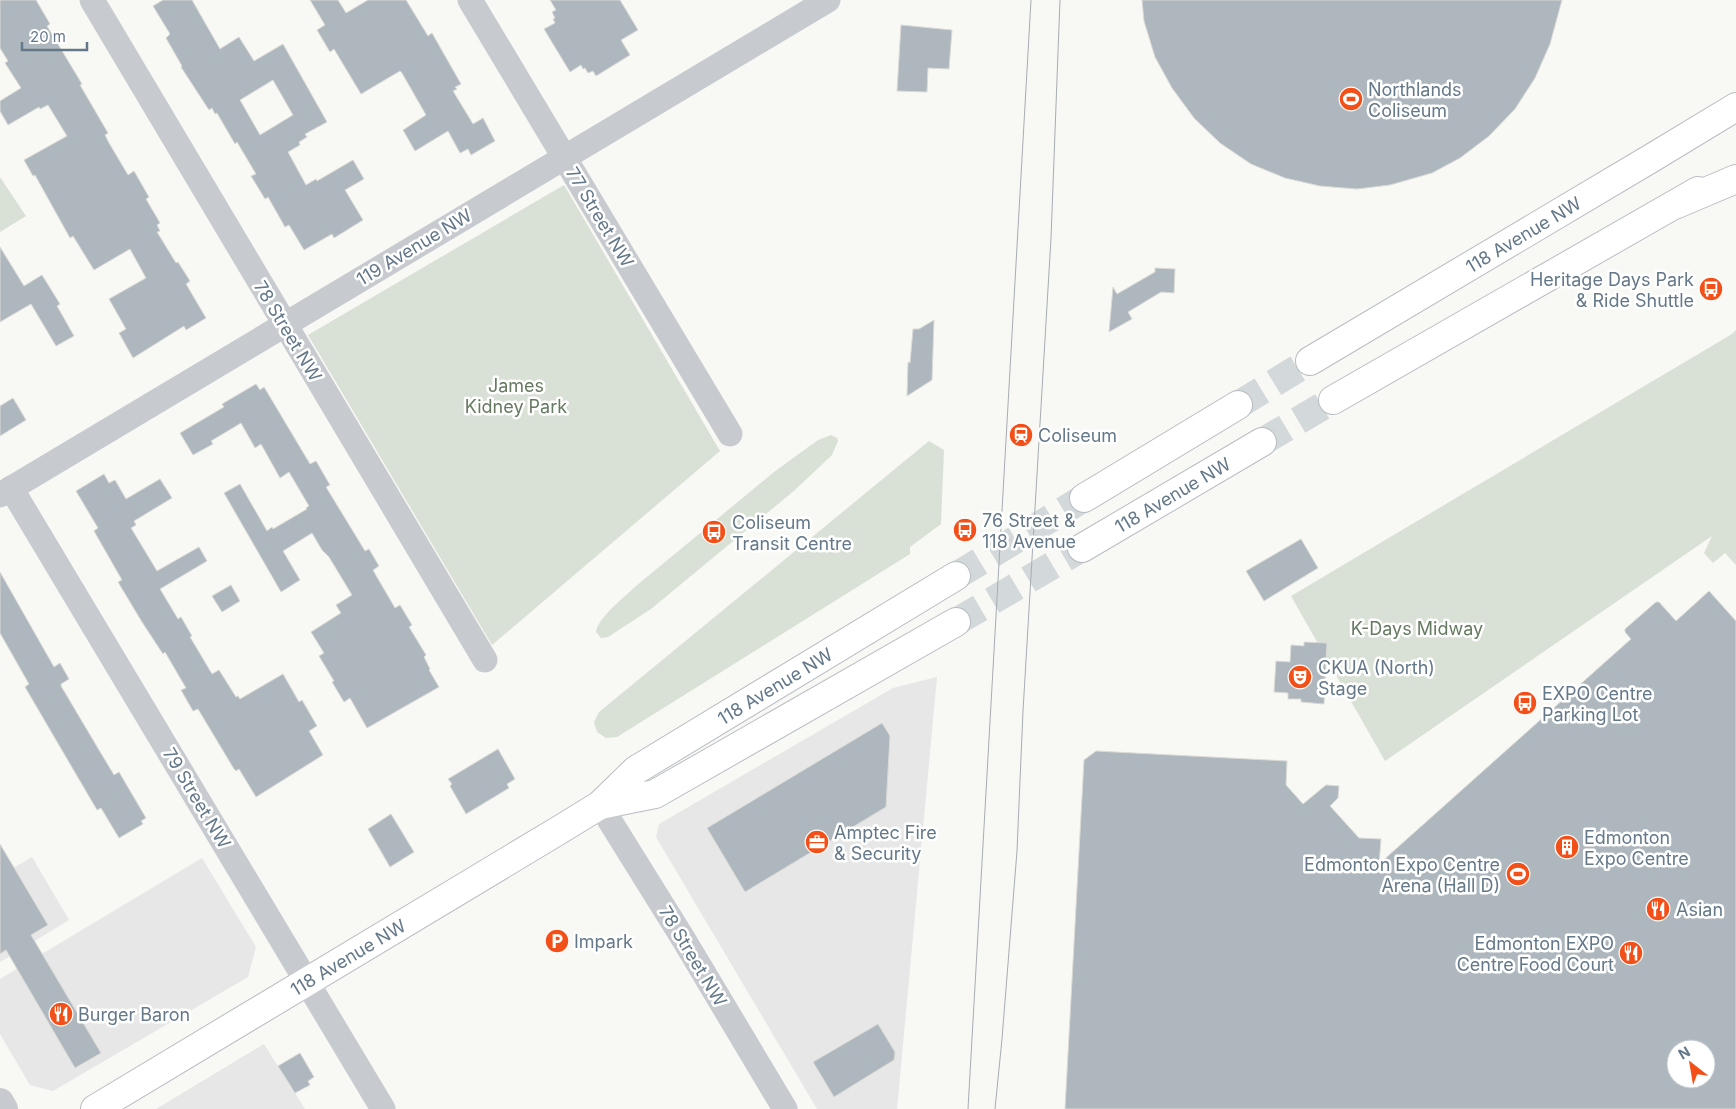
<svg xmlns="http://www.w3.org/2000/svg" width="1736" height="1109" font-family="Inter,sans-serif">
  <rect width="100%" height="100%" fill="#f8f8f5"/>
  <g fill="#e6e7e6">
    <path d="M937 677 897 1109H817L656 837 659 824 893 688Z"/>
    <path d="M32 857 69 920 0 962V876Z"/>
    <path d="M202 858 256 947 248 977 53 1091 30 1085 0 1034V979Z"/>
    <path d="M264 1044 305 1109H156Z"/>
  </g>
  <g fill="#d9e0d5">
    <path d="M0 177 26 216 0 232Z"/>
    <path d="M564 185 720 451 492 645 308 335Z"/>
    <path d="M1736 330V565L1725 553 1713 563 1704 553 1712 536 1385 761 1291 596 1732 334Z"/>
    <path d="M831 435 837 438 838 441 832 455 795 490 651 609 608 637 601 638 596 632C598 617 626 596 636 586L774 472 818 440Z"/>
    <path d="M929 441 944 450 941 524 910 547V554L617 737 606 738 597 732 594 722 599 712Z"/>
  </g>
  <g fill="#aeb7bd" stroke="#dadad7" fill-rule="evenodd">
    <path d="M0 0H36L50 24 47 26 82 84 80 85 108 133 105 135 109 143 128 175 134 171 149 197 146 199 160 223 157 225 160 231 157 232 176 263 178 262 190 281 186 284 206 318 186 330 184 326 133 358 119 333 126 329 109 299 146 278 130 249 94 270 73 236 70 238 35 175 33 176 24 160 67 136 48 105 40 109 39 107 8 125 0 111V101L21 88 5 63 8 61 0 48Z"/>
    <path d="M163 0H192L220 49 239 37 254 61 283 44 327 122 305 134 307 137 299 142 300 145 288 152 306 185 316 179 317 181 353 160 364 179 345 190 363 220 334 238 332 234 304 250 289 225 285 227 268 197 265 199 251 176 256 174 237 142 235 144 217 113 215 114 212 108 209 110 181 67 182 66 166 38 170 34 153 6ZM273 80 293 115 260 135 240 100Z"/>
    <path d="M310 0H338L346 13 368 0H406L428 36 432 33 461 84 455 87 457 89 453 91 473 124 483 118 495 141 471 155 468 149 460 153 448 131 415 151 403 130 426 115 402 73 400 71 361 94 334 49 330 52 317 30 325 25Z"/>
    <path d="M550 0H620L638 30 621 40 630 55 596 76 593 71 588 73 585 68 583 69 581 65 570 72 544 29 555 23 553 19 555 18 552 12 556 10Z"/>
    <path d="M1142 0H1562L1550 44 1535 78 1515 109 1489 136 1460 158 1432 173 1390 185 1357 189 1320 186 1285 178 1251 164 1220 143 1194 118 1172 88 1155 57 1144 21Z"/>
    <path d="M901 25 952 30 949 69 928 68 927 92 897 91Z"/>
    <path d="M0 247 24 286 42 275 60 304 57 306 74 336 56 346 31 304 0 322Z"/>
    <path d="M1155 268 1175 269 1174 293 1161 292 1128 312 1132 319 1109 332 1113 287 1117 294 1155 272Z"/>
    <path d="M934 320 932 380 907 396 908 362 910 363 913 329H919Z"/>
    <path d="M256 384 260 390 264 387 310 464 316 461 330 485 326 487 365 551 369 549 379 566 373 570 374 572 395 608 400 605 412 625 409 627 426 655 424 657 430 669 429 670 439 687 367 728 350 698 344 702 332 682 334 681 319 656 324 653 311 632 341 613 336 605 352 595 329 557 322 550 312 533 283 551 300 580 281 592 224 493 240 484 267 531 272 527 273 529 307 509 306 508 309 506 289 472 280 478 261 444 255 448 241 423 211 441 213 444 193 455 180 433 224 407 222 404Z"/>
    <path d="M13 398 26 420 0 436V406Z"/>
    <path d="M104 474 109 483 115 480 126 499 160 479 172 498 134 521 136 525 131 528 157 571 199 547 207 561 160 589 178 619 181 617 192 636 190 637 212 674 219 670 236 697 238 696 240 699 283 674 299 702 302 700 317 726 309 731 323 755 256 797 239 769 236 771 234 769 198 709 193 711 181 690 186 688 165 652 163 654 142 622 118 582 122 580 94 531 98 528 76 491Z"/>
    <path d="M1301 539 1318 568 1264 601 1246 571Z"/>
    <path d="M0 572 54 667 60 663 69 679 61 684V686L96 745 114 775 119 772 146 818 141 821 143 824 119 838 101 808 97 810 25 687 29 684 0 633Z"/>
    <path d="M231 585 240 601 222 612 212 596Z"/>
    <path d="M1709 591 1736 621V1109H1065L1084 760 1096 751 1287 761 1286 785 1303 804 1326 785 1339 786 1338 798 1330 806 1359 838 1381 839 1379 864 1631 639 1625 632V629L1656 602H1659L1676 621ZM1676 1049H1706V1079H1676Z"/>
    <path d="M1304 642 1327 643 1324 704 1301 702V699H1288V693L1274 692 1276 661 1290 662 1291 645 1304 646Z"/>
    <path d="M882 723 890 736 886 807 745 892 707 828Z"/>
    <path d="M498 749 515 779 507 784 509 788 466 814 450 786 452 784 448 779Z"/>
    <path d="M391 814 414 852 390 867 368 829Z"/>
    <path d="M0 844 48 925 31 935 101 1053 75 1068 6 950 0 954Z"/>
    <path d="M878 1024 895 1052 894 1060 834 1097 813 1062Z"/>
    <path d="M300 1053 314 1077 308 1081 310 1085 295 1093 278 1066Z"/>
  </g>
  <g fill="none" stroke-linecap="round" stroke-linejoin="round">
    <g stroke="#d3d8da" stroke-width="28" stroke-dasharray="28 14" stroke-linecap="butt">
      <path d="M1238 405 1310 361"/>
      <path d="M1262 442 1333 400"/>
      <path d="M956 576 1084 498"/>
      <path d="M956 622 1082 548"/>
    </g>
    <g stroke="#b7bdc2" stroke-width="30">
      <g id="secondary">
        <path id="s1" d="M1310 361 1650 159 1736 107"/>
        <path d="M1333 400 1698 191"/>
        <path d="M1084 498 1238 405"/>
        <path id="s2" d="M1082 548 1262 442"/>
        <path d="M600 805 655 794 956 622"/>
        <path id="s3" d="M95 1109 561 829 600 805 636 770 956 576"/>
      </g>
    </g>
    <g stroke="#babec2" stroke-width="30">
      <path id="primary" d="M1677 204 1736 179"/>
    </g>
    <g stroke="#c7cbcf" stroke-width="25">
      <path d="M92 0 485 660"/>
      <path d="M470 0 730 434"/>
      <path d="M11 488 383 1109"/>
      <path d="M0 495 828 0"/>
      <path d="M600 805 684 940 785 1109"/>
    </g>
    <path stroke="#c7cbcf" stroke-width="28" d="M0 1102 4 1109"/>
    <use href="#secondary" stroke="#fff" stroke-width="28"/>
    <use href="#primary" stroke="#fff" stroke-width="28"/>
    <g stroke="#a7adb3" stroke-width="1">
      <path d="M968 1109 1031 0"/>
      <path d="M995 1109 1002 1039 1017 851 1023 711 1051 238 1060 0"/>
    </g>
  </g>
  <defs>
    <g id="stadium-disc" transform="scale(1.25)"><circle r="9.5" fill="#f35019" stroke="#fff"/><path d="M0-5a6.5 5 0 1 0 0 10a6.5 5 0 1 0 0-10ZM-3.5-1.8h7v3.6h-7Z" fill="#fff"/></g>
    <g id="bus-disc" transform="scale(1.25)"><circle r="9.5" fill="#f35019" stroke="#fff"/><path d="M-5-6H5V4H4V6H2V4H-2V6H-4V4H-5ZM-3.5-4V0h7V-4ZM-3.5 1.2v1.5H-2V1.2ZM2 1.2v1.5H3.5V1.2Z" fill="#fff"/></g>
    <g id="station-disc" transform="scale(1.25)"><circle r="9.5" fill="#f35019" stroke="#fff"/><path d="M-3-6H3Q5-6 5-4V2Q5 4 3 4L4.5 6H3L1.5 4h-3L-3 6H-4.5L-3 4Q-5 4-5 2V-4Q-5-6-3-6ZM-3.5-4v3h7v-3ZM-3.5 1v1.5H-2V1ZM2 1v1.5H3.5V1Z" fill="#fff"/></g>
    <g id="theatre-disc" transform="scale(1.25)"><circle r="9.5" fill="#f35019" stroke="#fff"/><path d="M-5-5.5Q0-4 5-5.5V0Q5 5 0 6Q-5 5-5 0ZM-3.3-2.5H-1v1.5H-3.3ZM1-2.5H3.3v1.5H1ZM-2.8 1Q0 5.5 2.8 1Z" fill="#fff"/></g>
    <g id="office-disc" transform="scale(1.25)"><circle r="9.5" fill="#f35019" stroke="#fff"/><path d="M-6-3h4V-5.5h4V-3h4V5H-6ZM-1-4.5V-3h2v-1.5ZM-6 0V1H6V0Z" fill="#fff"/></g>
    <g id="building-disc" transform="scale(1.25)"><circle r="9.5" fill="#f35019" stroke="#fff"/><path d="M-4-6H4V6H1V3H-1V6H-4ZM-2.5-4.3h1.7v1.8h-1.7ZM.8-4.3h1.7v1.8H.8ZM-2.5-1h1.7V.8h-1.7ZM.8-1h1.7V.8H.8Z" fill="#fff"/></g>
    <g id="restaurant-disc" transform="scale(1.25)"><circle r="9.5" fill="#f35019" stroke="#fff"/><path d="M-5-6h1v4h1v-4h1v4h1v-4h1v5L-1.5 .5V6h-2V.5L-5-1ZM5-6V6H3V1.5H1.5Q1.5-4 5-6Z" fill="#fff"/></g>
    <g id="parking-disc" transform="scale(1.25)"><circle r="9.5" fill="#f35019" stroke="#fff"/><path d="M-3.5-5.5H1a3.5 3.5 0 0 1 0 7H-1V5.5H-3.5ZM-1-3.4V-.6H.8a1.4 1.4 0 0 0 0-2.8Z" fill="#fff"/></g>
  </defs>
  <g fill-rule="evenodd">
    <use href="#stadium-disc" x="1351" y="99"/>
    <use href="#bus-disc" x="1711" y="289"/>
    <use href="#station-disc" x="1021" y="435"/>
    <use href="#bus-disc" x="965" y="530"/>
    <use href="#bus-disc" x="714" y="532"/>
    <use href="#theatre-disc" x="1300" y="677"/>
    <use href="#bus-disc" x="1525" y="703"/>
    <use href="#office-disc" x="817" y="842"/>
    <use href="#building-disc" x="1567" y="847"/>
    <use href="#stadium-disc" x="1518" y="874"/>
    <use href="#restaurant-disc" x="1658" y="909"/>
    <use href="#parking-disc" x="557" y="941"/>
    <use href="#restaurant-disc" x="1631" y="953"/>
    <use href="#restaurant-disc" x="61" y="1014"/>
  </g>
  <g text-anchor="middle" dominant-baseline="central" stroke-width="5" stroke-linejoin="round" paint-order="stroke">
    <g font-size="18" fill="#647889" stroke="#fff" text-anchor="start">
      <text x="1368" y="89">Northlands<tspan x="1368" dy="21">Coliseum</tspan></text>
      <text x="1694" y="279" text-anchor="end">Heritage Days Park<tspan x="1694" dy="21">&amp; Ride Shuttle</tspan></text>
      <text x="1038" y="435">Coliseum</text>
      <text x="982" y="520">76 Street &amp;<tspan x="982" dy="21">118 Avenue</tspan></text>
      <text x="732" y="522">Coliseum<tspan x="732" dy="21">Transit Centre</tspan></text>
      <text x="1318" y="667">CKUA (North)<tspan x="1318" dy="21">Stage</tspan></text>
      <text x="1542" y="693">EXPO Centre<tspan x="1542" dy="21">Parking Lot</tspan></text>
      <text x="834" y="832">Amptec Fire<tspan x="834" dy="21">&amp; Security</tspan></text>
      <text x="1584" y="837">Edmonton<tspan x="1584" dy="21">Expo Centre</tspan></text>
      <text x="1500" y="864" text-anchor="end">Edmonton Expo Centre<tspan x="1500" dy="21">Arena (Hall D)</tspan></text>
      <text x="1676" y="909">Asian</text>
      <text x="574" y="941">Impark</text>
      <text x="1614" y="943" text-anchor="end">Edmonton EXPO<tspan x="1614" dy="21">Centre Food Court</tspan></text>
      <text x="78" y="1014">Burger Baron</text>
    </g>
    <g font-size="18" fill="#647889" stroke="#fff">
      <text transform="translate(600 217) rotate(59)">77 Street NW</text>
      <text stroke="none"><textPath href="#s1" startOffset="248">118 Avenue NW</textPath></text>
      <text transform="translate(414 247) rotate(-31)">119 Avenue NW</text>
      <text transform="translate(288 331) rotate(59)">78 Street NW</text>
      <text stroke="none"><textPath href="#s2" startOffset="105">118 Avenue NW</textPath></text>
      <text stroke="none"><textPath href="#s3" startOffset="802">118 Avenue NW</textPath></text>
      <text transform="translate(197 798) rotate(59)">79 Street NW</text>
      <text transform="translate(693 956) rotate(59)">78 Street NW</text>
      <text stroke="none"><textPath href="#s3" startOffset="295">118 Avenue NW</textPath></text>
    </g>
    <g font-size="18" fill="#657a60" stroke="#fff">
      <text x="516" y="385">James<tspan x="516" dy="21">Kidney Park</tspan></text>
      <text x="1417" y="628">K-Days Midway</text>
    </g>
  </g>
  <g transform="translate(1691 1064) rotate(329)"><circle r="24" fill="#ffffff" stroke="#c1c9d0"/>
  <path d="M0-4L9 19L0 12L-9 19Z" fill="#f35019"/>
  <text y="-8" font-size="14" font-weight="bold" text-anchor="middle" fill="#647889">N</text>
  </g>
  <path d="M22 42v8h65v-8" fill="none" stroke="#647889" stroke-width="2.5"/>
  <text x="30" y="42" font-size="15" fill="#647889" stroke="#ffffff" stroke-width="4" paint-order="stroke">20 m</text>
</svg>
